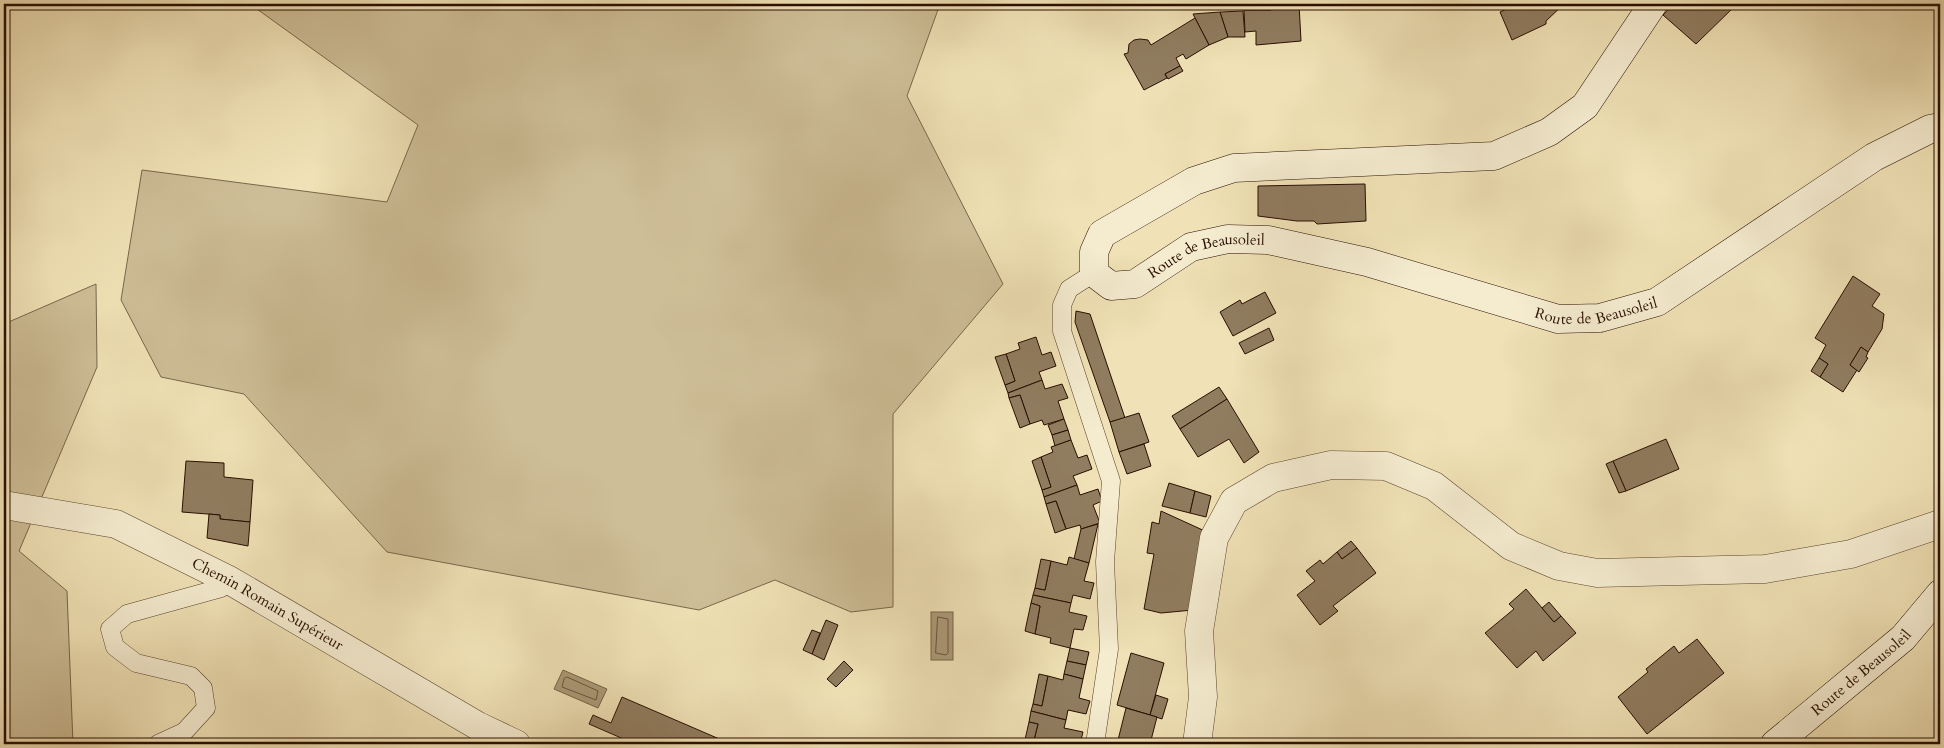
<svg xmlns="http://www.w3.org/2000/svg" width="1944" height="748" font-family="Cardo,serif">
  <rect width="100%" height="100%" fill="#f0e2b6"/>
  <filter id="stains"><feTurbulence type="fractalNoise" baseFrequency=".004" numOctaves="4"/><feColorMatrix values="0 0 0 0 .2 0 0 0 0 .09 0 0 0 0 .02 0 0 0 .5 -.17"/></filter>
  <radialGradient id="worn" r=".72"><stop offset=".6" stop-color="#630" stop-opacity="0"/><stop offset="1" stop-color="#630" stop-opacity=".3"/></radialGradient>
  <g fill="#cebe97" stroke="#7b664c">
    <path d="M250 4H940L907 96 1003 284 893 414V607L851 612 775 580 699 610 387 552 244 394 161 377 121 300 142 170 387 202 418 125Z"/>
    <path d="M96 284 97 367 19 551 67 591 73 744H4V324Z"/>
  </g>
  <g fill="#ac9a78" stroke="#776248">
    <rect x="931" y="612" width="22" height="48"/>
    <path d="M563 670 607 689 598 708 554 689Z"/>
  </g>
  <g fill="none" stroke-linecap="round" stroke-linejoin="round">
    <g stroke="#6a543c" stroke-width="1">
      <path d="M938 617 948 619V653L946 655 936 653Z"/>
      <path d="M567 677 598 691 596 700 562 687 564 679Z"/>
    </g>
  </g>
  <g fill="#907c5f" stroke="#280e00">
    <path d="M1271 4H1299L1301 41 1256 45V31L1245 32 1244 10H1271Z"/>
    <path d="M1517 4H1564L1546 21V24L1512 40 1500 12Z"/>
    <path d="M1673 4H1737L1696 44 1663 15Z"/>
    <path d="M1243 11 1245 37H1228L1220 12Z"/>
    <path d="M1220 12 1228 37 1209 45 1193 14Z"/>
    <path d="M1195 18 1209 45 1186 59 1183 54 1176 58 1180 66 1165 74 1167 78 1144 90 1124 54 1128 53 1129 44 1134 40 1140 39 1148 40 1151 45Z"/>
    <path d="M1180 66 1183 71 1168 79 1165 74Z"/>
    <path d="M1365 184 1366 221 1317 224 1314 221H1297L1258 216V186Z"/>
    <path d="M1853 276 1880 294 1872 306 1884 314 1882 329 1868 352 1861 347 1850 365 1857 370 1843 392 1820 377 1828 364 1819 358 1826 345 1815 338Z"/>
    <path d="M1265 292 1276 313 1233 336 1220 312 1240 300 1242 304Z"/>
    <path d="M1076 311 1090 314 1125 418 1110 422 1075 322Z"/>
    <path d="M1269 328 1274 340 1245 354 1239 343Z"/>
    <path d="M1036 337 1042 355 1051 352 1056 366 1039 372 1042 380 1008 393 1005 385 1015 381 1006 354 1020 349 1018 343Z"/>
    <path d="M1861 347 1868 352 1866 357 1868 358 1859 372 1850 365Z"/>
    <path d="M1006 354 1015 381 1005 385 995 357Z"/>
    <path d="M1819 358 1828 364 1820 377 1811 371Z"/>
    <path d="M1042 380 1045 389 1062 384 1068 398 1058 401 1064 419 1044 425 1042 420 1030 424 1020 395 1009 398 1008 393Z"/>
    <path d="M1219 387 1227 399 1180 429 1172 416Z"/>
    <path d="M1020 395 1030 424 1020 428 1009 398Z"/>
    <path d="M1227 399 1259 452 1244 463 1229 439 1198 457 1180 429Z"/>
    <path d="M1139 413 1149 442 1119 452 1110 422Z"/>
    <path d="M1064 419 1068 430 1052 435 1048 425Z"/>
    <path d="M1068 430 1071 440 1055 446 1052 435Z"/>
    <path d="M1666 439 1679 469 1626 491 1613 461Z"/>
    <path d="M1071 440 1078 458 1087 455 1092 469 1073 476 1077 485 1044 497 1042 490 1051 487 1041 457 1053 452 1051 447Z"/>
    <path d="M1144 444 1151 466 1127 474 1119 452Z"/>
    <path d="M1041 457 1051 487 1042 490 1032 461Z"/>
    <path d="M186 461 224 463V477L253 480 250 522 220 519V515L182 512Z"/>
    <path d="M1613 461 1626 491 1619 493 1606 464Z"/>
    <path d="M1169 483 1195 491 1190 513 1162 506Z"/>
    <path d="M1077 485 1080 495 1098 489 1102 501 1093 505 1100 523 1081 529 1080 525 1066 529 1056 501 1046 504 1044 497Z"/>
    <path d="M1195 491 1211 496 1206 517 1190 513Z"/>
    <path d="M1056 501 1066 529 1055 533 1046 504Z"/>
    <path d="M1161 511 1207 532 1193 610 1161 613 1144 609 1154 554 1147 553 1152 522 1159 524Z"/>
    <path d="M209 514 220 515V519L250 522 248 546 207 538Z"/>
    <path d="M1098 524 1089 563 1074 559 1081 529Z"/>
    <path d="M1351 541 1357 548 1342 559 1337 552Z"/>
    <path d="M1357 548 1376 573 1333 606 1338 611 1320 625 1297 595 1315 581 1306 571 1320 560 1323 564 1337 552 1342 559Z"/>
    <path d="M1069 557 1089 563 1084 581 1094 583 1090 599 1073 595 1071 603 1033 595 1035 588 1045 590 1051 561 1067 565Z"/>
    <path d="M1041 559 1051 561 1045 590 1035 588Z"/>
    <path d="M1526 589 1554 622 1561 616 1576 633 1543 661 1536 651 1517 668 1485 633 1514 609 1509 604Z"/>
    <path d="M1033 595 1071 603 1069 612 1087 616 1083 630 1074 629 1070 648 1050 643 1051 638 1035 634 1040 606 1031 603Z"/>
    <path d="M1549 602 1561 616 1554 622 1542 608Z"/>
    <path d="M1031 603 1040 606 1035 634 1025 631Z"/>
    <path d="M826 620 838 625 824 660 812 654Z"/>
    <path d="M812 630 820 633 812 654 803 650Z"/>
    <path d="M1697 639 1724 673 1647 734 1618 697 1648 672 1646 669 1674 646 1679 653Z"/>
    <path d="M1070 648 1089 652 1086 665 1067 661Z"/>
    <path d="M1131 653 1164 663 1150 715 1117 705Z"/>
    <path d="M844 661 853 670 836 687 827 679Z"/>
    <path d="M1067 661 1086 665 1083 679 1064 674Z"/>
    <path d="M1039 674 1048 676 1042 706 1033 704Z"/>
    <path d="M1064 674 1083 679 1079 698 1090 701 1086 714 1068 710 1066 720 1031 711 1033 704 1042 706 1048 676 1063 680Z"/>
    <path d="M1156 695 1168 699 1162 719 1150 715Z"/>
    <path d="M622 697 731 744H635L589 724 593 715 611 723Z"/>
    <path d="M1126 708 1157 717 1150 744H1117Z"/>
    <path d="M1031 711 1066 720 1064 728 1083 732 1080 744H1033L1038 724 1029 722Z"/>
    <path d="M1029 722 1038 724 1033 744H1024Z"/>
  </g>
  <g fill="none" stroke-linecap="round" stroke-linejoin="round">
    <g stroke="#5a432e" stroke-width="19">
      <g id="lane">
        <path d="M1094 273 1069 289 1062 305V331L1111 481 1105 562 1109 649 1095 744"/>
        <path d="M158 744 184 732 206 708 203 688 191 676 136 663 115 647 110 629 127 614 221 588 229 580"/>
      </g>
    </g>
    <g stroke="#5a432e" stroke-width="29">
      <g id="street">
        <path id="s1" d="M4 505 116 524 229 580 478 726 516 744"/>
        <path d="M1197 744 1203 697 1199 631 1214 538 1234 501 1273 478 1331 465 1386 466 1434 486 1511 546 1559 566 1597 573 1765 569 1851 554 1940 524"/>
      </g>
    </g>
    <g stroke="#280e00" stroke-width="29">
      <g id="secondary">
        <path id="s2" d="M1653 4 1585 106 1549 132 1494 156 1234 168 1194 181 1102 234 1094 252V273L1111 286 1135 284 1191 247 1228 239 1268 240 1367 262 1558 319 1600 318 1657 302 1874 157 1930 129 1940 127"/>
        <path id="s3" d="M1775 744 1903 638 1940 594"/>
      </g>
    </g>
    <use href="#lane" stroke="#f5ecd0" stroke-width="18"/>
    <use href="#street" stroke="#f5ecd0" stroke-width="28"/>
    <use href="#secondary" stroke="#f5ecd0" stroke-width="28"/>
  </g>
  <g text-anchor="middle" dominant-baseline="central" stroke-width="4" stroke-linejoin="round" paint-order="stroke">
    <g font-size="15" fill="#280e00" stroke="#f5ecd0">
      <text stroke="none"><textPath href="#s2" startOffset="801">Route de Beausoleil</textPath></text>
      <text stroke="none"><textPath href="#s2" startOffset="1206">Route de Beausoleil</textPath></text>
      <text stroke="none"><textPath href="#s1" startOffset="285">Chemin Romain Supérieur</textPath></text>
      <text stroke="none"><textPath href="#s3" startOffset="112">Route de Beausoleil</textPath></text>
    </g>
  </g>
  <rect width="1944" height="748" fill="none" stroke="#f0e2b6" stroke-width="20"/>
  <rect x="5" y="5" width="1934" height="738" fill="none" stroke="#280e00" stroke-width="2.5"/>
  <rect x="10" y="10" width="1924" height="728" fill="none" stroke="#280e00"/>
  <rect width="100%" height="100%" filter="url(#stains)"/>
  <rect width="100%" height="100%" fill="url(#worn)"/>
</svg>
